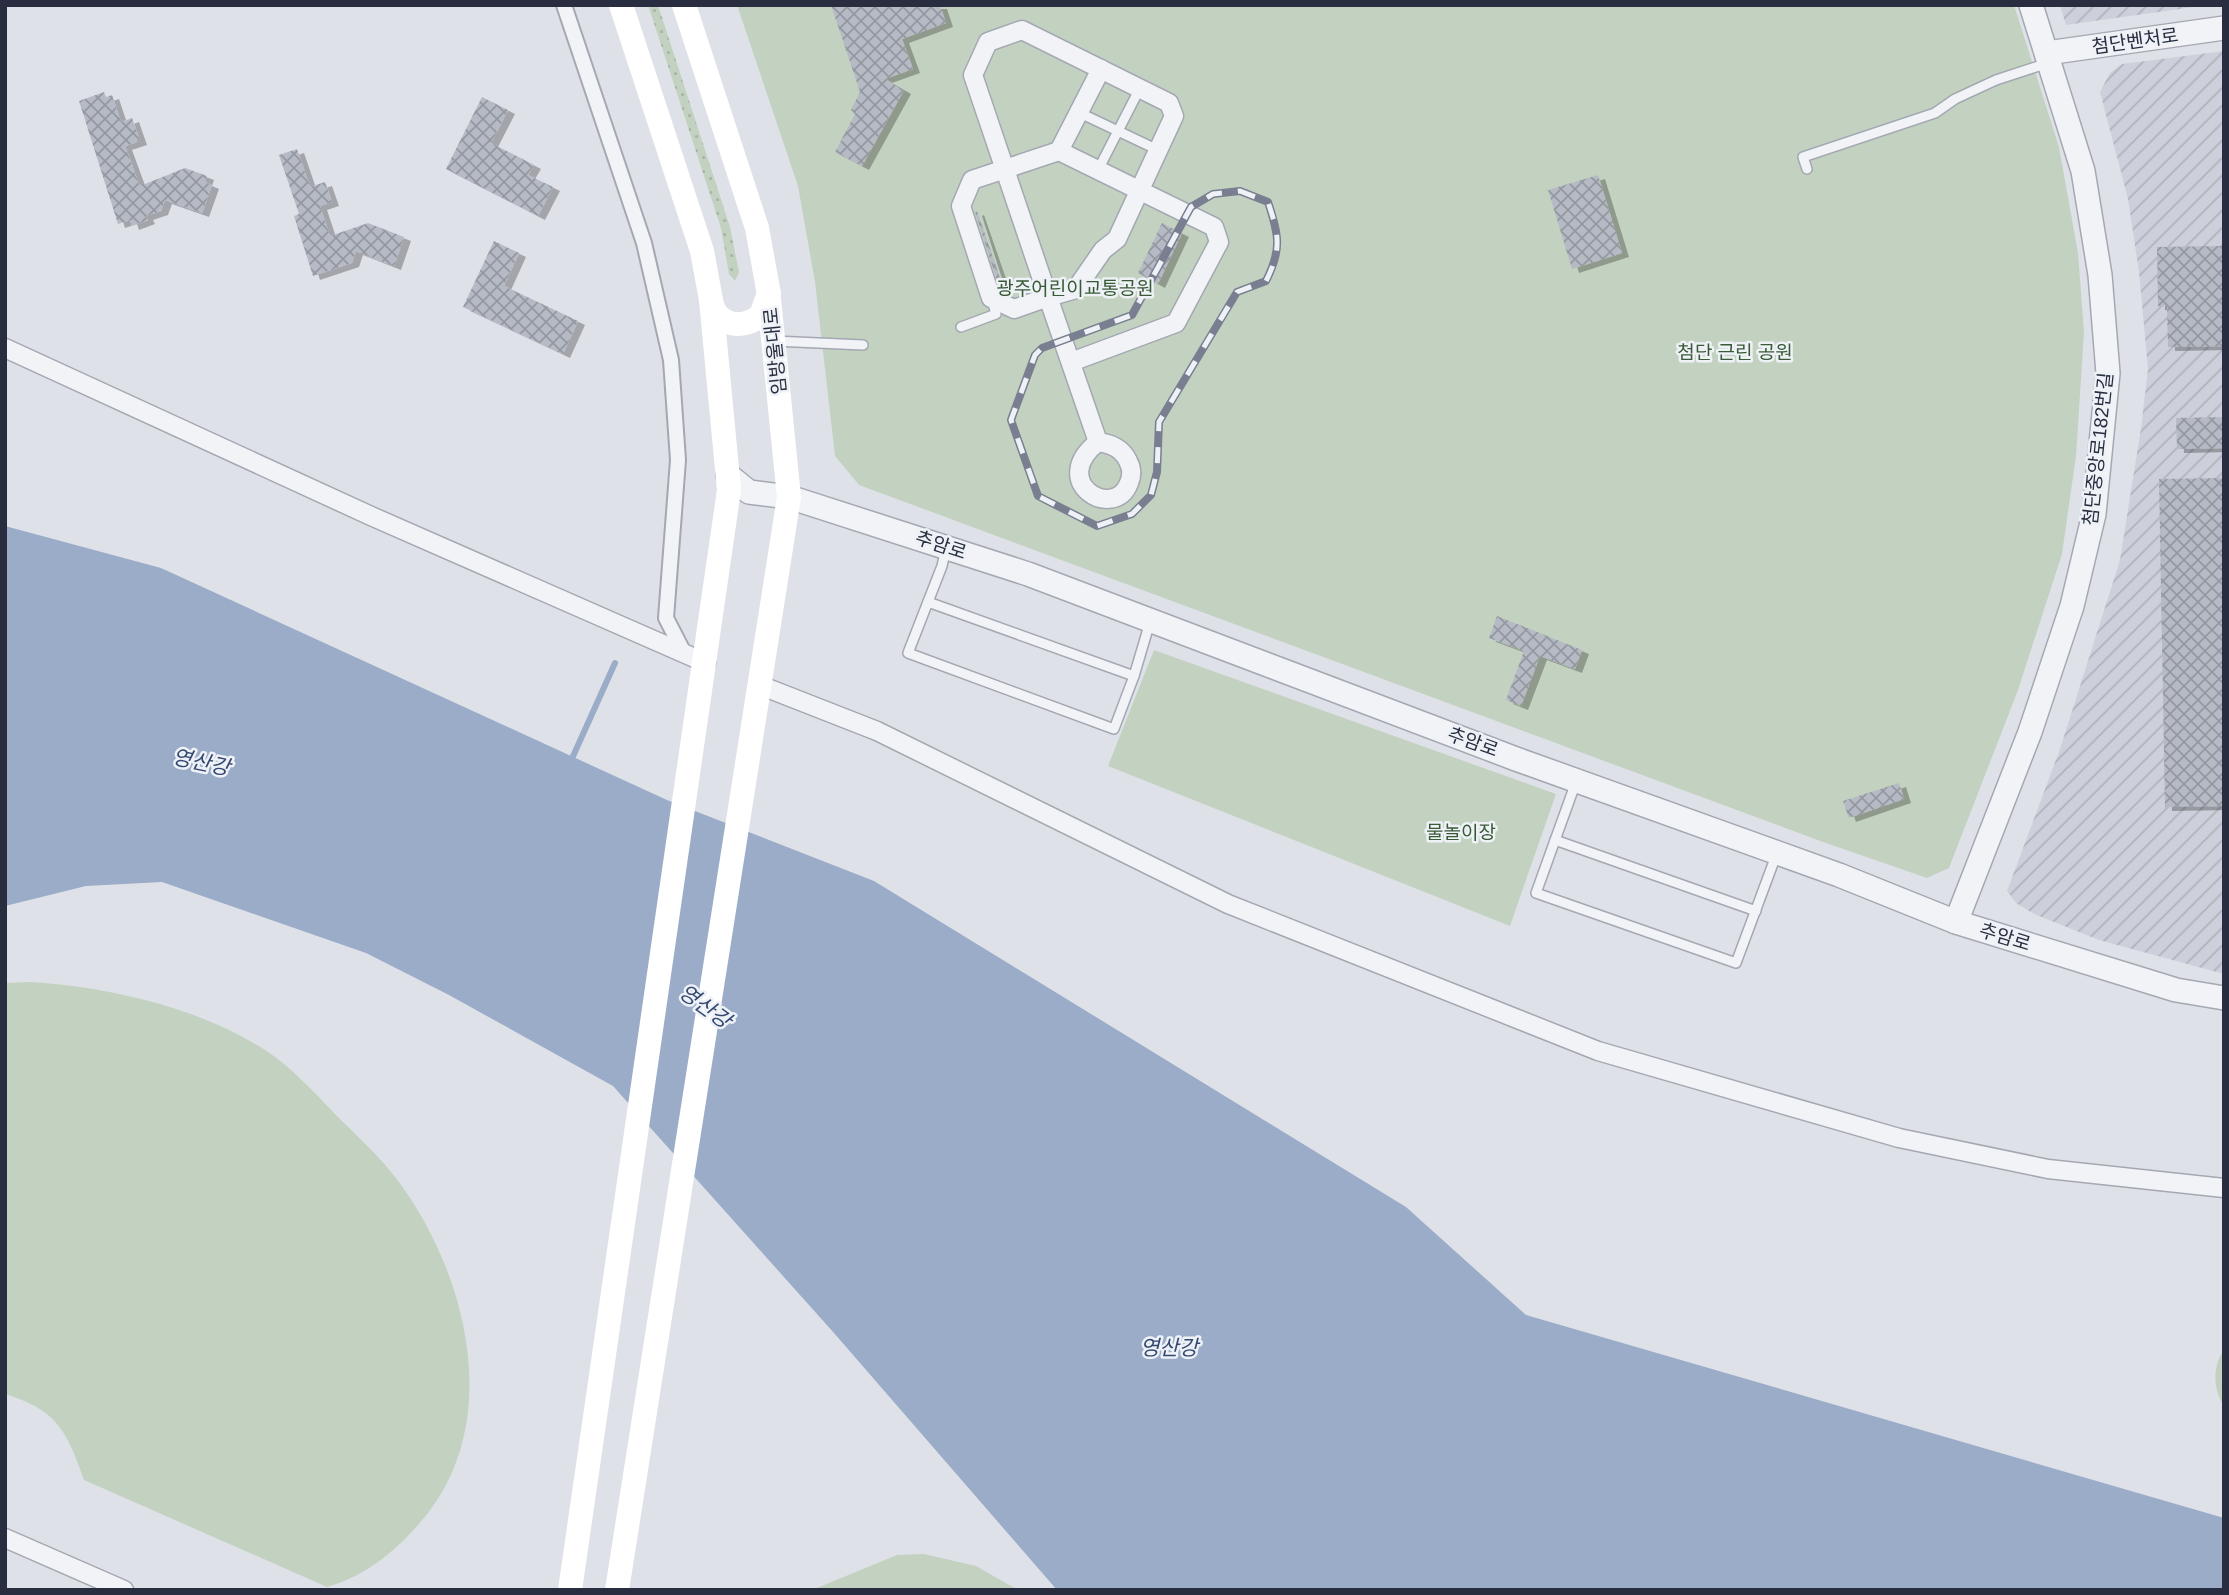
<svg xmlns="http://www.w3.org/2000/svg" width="2229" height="1595" font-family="Helvetica,'Noto Sans KR',sans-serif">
  <defs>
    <pattern id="industrial-furrows" width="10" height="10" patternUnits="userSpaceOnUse" patternTransform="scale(1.75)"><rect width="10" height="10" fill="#cdd0da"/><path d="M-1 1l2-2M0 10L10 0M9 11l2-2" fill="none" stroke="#b0b3bc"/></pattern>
    <pattern id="grass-dots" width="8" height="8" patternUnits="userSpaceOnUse" patternTransform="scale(1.75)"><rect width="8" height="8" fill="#c3d2c0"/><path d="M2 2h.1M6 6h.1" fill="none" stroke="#a8b5a6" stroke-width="1.8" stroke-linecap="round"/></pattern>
    <pattern id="building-cross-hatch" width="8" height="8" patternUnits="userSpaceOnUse" patternTransform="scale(1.75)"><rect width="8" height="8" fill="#b6bac5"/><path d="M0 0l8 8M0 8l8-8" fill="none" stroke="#9498a1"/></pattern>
    <filter id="shadow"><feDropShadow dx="7" dy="4" stdDeviation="0" flood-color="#0004"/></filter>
  </defs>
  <rect width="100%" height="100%" fill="#dfe1e8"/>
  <g fill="url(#industrial-furrows)">
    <path d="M2060 5H2208L2066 25Z"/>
    <path d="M2224 51V974L2099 940 2034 914 2016 903 2007 891 2060 749 2120 560 2141 428 2148 369 2139 272 2128 199 2100 92 2110 73 2122 64Z"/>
  </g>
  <path fill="url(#grass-dots)" d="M648 5H658L730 227 739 272 735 281 729 274 721 228Z"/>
  <g fill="#c3d2c0">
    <path d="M737 5H2014L2059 147 2078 253 2084 332 2076 456 2062 554 2018 690 1949 868 1927 878 1823 842 859 485 835 456 815 282 798 186Z"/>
    <path d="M1154 650 1556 794 1510 926 1108 766Z"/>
    <path d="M31 982C109 987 202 1008 268 1052 292 1068 314 1092 334 1113 355 1134 378 1155 396 1178 465 1269 504 1415 428 1513 401 1547 369 1575 327 1587L84 1480C67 1431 57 1410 5 1394V983Z"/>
    <path d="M2224 1349V1407C2213 1388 2212 1368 2224 1349Z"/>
    <path d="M924 1554 976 1566 1018 1590H812L897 1555Z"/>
  </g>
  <path fill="#9aacc8" d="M5 526 161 568 667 800 874 881 1406 1207 1526 1315 2224 1518V1590H1057L834 1333 613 1086 449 995 366 953 162 882 86 886 5 906Z"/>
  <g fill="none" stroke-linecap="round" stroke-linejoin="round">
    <path stroke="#9aacc8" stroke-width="6" d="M570 763 615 663"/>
  </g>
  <g fill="url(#building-cross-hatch)" filter="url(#shadow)">
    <path d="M831 5H940L946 23 902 39 913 69 885 79 904 90 862 166 835 152 855 114 851 110 860 92Z"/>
    <path d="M104 92 106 97 112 95 121 122 132 118 140 141 125 146 139 184H145L185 168 207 176 205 182 212 185 202 213 165 200 161 211 146 216 148 220 132 226 130 220 118 224 79 101Z"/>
    <path d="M482 97 508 110 491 143 534 165 528 175 553 187 538 216 446 169Z"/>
    <path d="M297 149 310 187 325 182 332 202 320 206 330 236 368 223 404 237 394 266 356 251 352 263 313 276 294 216 299 214 279 155Z"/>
    <path d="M1598 175 1622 253 1572 269 1548 190Z"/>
    <path d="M977 211 1005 292 1000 290 975 212Z"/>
    <path d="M1162 223 1182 233 1158 284 1138 273Z"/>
    <path d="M494 241 519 253 504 286 578 321 563 354 463 307Z"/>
    <path d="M2224 246V346L2168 347 2167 306H2158L2157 247Z"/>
    <path d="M2224 417V448L2177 449 2176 418Z"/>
    <path d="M2224 478V806L2165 807 2159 479Z"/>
    <path d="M1497 616 1582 650 1575 669 1540 656 1521 706 1506 700 1524 651 1489 638Z"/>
    <path d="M1899 783 1904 799 1849 818 1843 801Z"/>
  </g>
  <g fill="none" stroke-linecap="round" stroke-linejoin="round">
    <g stroke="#a4a8b2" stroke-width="12">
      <g id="service">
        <path d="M1080 113 1158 150"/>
        <path d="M1807 169 1803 157 1935 113 1955 99 1996 80 2048 63"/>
        <path d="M1098 170 1140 88"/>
        <path d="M961 327 996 314 992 300"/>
        <path d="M774 341 863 345"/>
        <path d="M946 548 942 566 908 653 1114 729 1134 676 1150 622"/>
        <path d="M928 602 1134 676"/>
        <path d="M1576 782 1536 893 1736 963 1777 853"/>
        <path d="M1555 840 1756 911"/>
      </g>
    </g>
    <g stroke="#a4a8b2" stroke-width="18">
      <path id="pedestrian" d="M564 5 644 243 671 360 678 460 666 618 684 653"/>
    </g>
    <g stroke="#a4a8b2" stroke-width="21">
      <g id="minor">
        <path d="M1022 30 1169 103 1174 116 1117 239 1103 250 1076 289 1048 297 973 75 988 42Z"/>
        <path d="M1059 151 1101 69"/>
        <path d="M5 348 371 516 706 663"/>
        <path d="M1071 362 1176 323 1219 242 1214 227 1059 151 972 180 961 206 991 298 1014 309 1048 297 1098 442"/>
        <path d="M1098 442C1111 444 1122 448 1128 461 1132 468 1132 476 1129 483 1114 522 1047 482 1098 442Z"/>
        <path d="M762 686 877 731 1228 904 1598 1051 1899 1138 2048 1169 2224 1188"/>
        <path d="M5 1538 124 1590"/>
      </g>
    </g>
    <g stroke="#a4a8b2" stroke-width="26">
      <g id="tertiary">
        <path d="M2047 53 2224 28"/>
        <path d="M728 475 749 492 789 497 1028 574 1516 759 1839 875 1956 922 2176 990 2224 998"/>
        <path d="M1956 922 2030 732 2072 606 2094 514 2108 373 2100 275 2083 171 2031 5"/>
      </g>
    </g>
    <use href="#service" stroke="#f1f3f6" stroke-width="9"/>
    <use href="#pedestrian" stroke="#f1f3f6" stroke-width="14"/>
    <use href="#minor" stroke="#f1f3f6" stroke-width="18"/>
    <use href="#tertiary" stroke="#f1f3f6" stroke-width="23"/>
    <g stroke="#fff" stroke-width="24">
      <path d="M711 301C716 327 744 330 761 315L769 293"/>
      <path d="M570 1590 729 490 711 300 702 251 621 5"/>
      <path d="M617 1590 789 497 768 289 757 228 684 5"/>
    </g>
    <g stroke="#797f91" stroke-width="8">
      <path id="rail" d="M1240 191 1268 202C1279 235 1282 249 1266 281L1237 292 1159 422 1157 472 1151 495 1132 514 1097 526 1038 496 1011 420 1035 355 1042 348 1132 315 1191 207 1213 194Z"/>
    </g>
    <use href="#rail" stroke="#eef1f6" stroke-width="5" stroke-dasharray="16" stroke-linecap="butt"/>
  </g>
  <g text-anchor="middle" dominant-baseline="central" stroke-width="5" stroke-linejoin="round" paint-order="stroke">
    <g font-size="19" fill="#282e3f" stroke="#eef1f6">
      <text transform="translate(2135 41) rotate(-8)">첨단벤처로</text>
      <text transform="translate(775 351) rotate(-96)">임방울대로</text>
      <text transform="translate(2098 449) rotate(-84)">첨단중앙로182번길</text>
      <text transform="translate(941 545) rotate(18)">추암로</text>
      <text transform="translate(1473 742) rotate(20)">추암로</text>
      <text transform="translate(2005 937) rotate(17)">추암로</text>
    </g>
    <g font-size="19" fill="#395a36" stroke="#eef1f6">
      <text x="1075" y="288">광주어린이교통공원</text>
      <text x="1735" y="352">첨단 근린 공원</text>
      <text x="1461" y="832">물놀이장</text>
    </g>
    <g font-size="21" font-style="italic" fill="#334972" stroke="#eef1f6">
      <text transform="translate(201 762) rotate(12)">영산강</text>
      <text transform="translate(705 1006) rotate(36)">영산강</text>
      <text x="1169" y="1347">영산강</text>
    </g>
  </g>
  <rect width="2229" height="1595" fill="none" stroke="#282e3f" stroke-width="14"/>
</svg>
